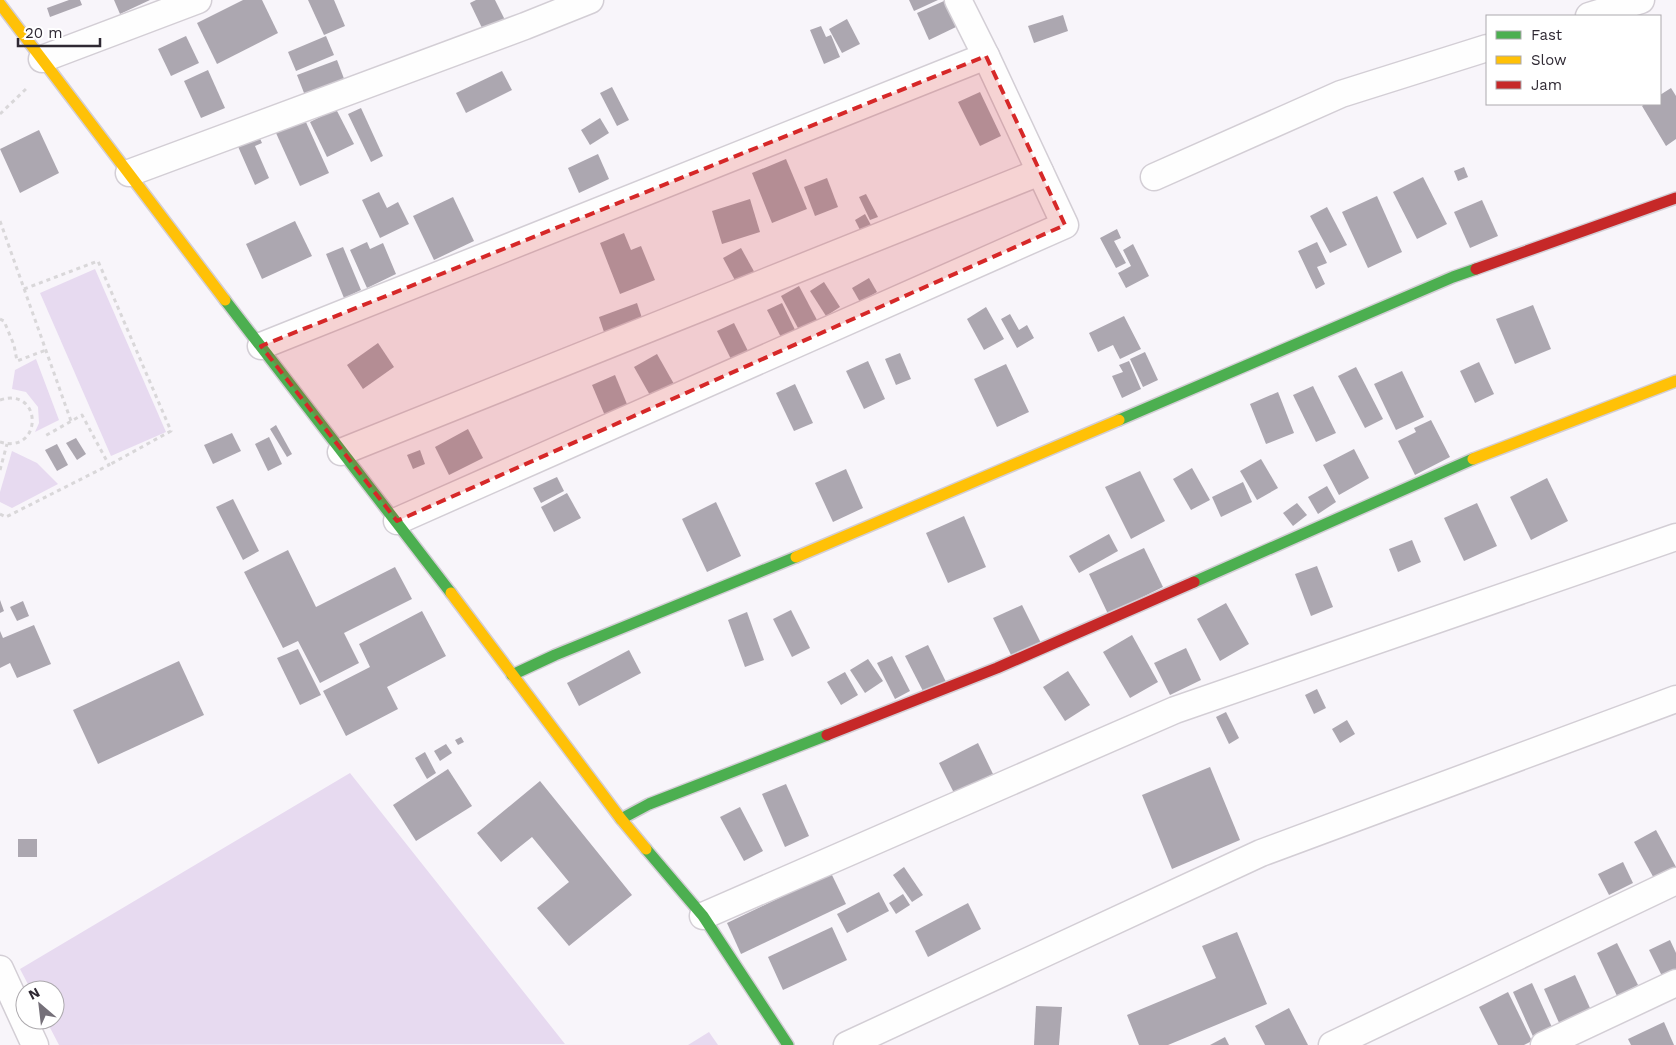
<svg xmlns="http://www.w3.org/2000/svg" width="1676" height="1045" font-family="'Work Sans',sans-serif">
  <rect width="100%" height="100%" fill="#f8f5fa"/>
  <g fill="#e7daf0">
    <path d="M95 269 166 432 111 456 40 293Z"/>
    <path d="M36 359 59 420 35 432 39 423 38 407 26 392 12 389 15 370Z"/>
    <path d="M12 451 37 463 58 484 12 508 0 502V492Z"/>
    <path d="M350 773 565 1044 59 1045 46 1020H55V990H31L20 969Z"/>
    <path d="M709 1032 718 1045H688Z"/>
  </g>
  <g fill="#aca7b0">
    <path d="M69 0H80L82 5 50 17 47 8Z"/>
    <path d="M114 0H150L120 14Z"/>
    <path d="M243 0H262L278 33 217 64 197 23Z"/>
    <path d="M308 0H334L345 26 324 35Z"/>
    <path d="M476 0H495L505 20 483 30 470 3Z"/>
    <path d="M909 0H938L914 11Z"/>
    <path d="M944 1 956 27 929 40 917 13Z"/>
    <path d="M1063 15 1068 31 1034 43 1028 26Z"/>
    <path d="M847 19 860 44 842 53 829 29Z"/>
    <path d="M821 26 826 37 831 35 840 57 824 64 810 30Z"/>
    <path d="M186 36 199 63 171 76 158 49Z"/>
    <path d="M326 36 334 55 296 71 288 52Z"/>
    <path d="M337 60 346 84 306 98 297 75Z"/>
    <path d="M208 70 225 108 201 118 184 81Z"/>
    <path d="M502 71 512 90 466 113 456 93Z"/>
    <path d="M612 87 629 120 617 126 600 93Z"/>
    <path d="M1671 88 1676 96V139L1666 146 1642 106 1645 104H1660V95Z"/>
    <path d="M980 92 1001 136 980 146 958 102Z"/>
    <path d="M361 108 383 156 371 162 348 114Z"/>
    <path d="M336 109 354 144 327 157 310 122Z"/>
    <path d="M600 118 609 133 590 145 581 130Z"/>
    <path d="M305 120 329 173 300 186 276 133Z"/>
    <path d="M39 130 59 173 20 193 0 149Z"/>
    <path d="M257 132 262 143 255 146 269 178 255 185 236 142Z"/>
    <path d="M598 154 609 179 579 193 568 168Z"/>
    <path d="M786 159 807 209 772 223 752 173Z"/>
    <path d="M1464 167 1468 177 1458 181 1454 171Z"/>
    <path d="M1423 177 1447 224 1417 239 1393 192Z"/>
    <path d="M827 178 838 207 815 216 804 187Z"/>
    <path d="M379 192 387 208 398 202 409 224 380 238 362 200Z"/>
    <path d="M866 194 878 217 870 220 859 197Z"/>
    <path d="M1377 196 1402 252 1368 268 1342 212Z"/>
    <path d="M453 197 474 241 434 260 413 216Z"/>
    <path d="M750 199 760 232 722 244 712 211Z"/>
    <path d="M1482 200 1498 236 1470 248 1454 212Z"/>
    <path d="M1327 207 1347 245 1330 253 1310 216Z"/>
    <path d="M865 214 871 225 878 222 883 230 865 240 855 220Z"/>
    <path d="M295 221 312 256 262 279 246 244Z"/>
    <path d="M1117 229 1121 238 1114 241 1126 263 1116 268 1100 238Z"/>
    <path d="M624 233 631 250 641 246 655 280 620 294 600 243Z"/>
    <path d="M367 242 370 249 383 243 396 274 367 288 350 250Z"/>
    <path d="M1317 242 1327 263 1317 267 1325 284 1316 289 1298 251Z"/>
    <path d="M1133 244 1149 276 1126 288 1118 273 1131 266 1123 250Z"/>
    <path d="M343 247 361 290 344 298 326 254Z"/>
    <path d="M741 248 756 275 737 284 723 258Z"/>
    <path d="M869 278 877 292 860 302 852 288Z"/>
    <path d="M824 282 840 307 826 316 810 291Z"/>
    <path d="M799 286 817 320 799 330 781 296Z"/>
    <path d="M637 303 643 321 605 335 599 317Z"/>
    <path d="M782 303 799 338 785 345 767 310Z"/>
    <path d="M1533 305 1551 349 1515 364 1496 319Z"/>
    <path d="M986 307 1004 339 984 350 967 319Z"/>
    <path d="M1010 314 1019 330 1027 325 1034 338 1017 348 1001 319Z"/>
    <path d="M1124 316 1141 349 1120 359 1113 345 1098 352 1089 333Z"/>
    <path d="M734 323 749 353 732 361 717 331Z"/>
    <path d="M378 343 394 367 363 389 347 365Z"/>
    <path d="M1145 352 1158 380 1143 387 1130 359Z"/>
    <path d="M900 353 911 379 896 385 885 359Z"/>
    <path d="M657 354 674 384 651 397 634 367Z"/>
    <path d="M868 361 885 399 864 409 846 371Z"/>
    <path d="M1129 361 1141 389 1122 398 1112 376 1123 372 1119 365Z"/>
    <path d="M1479 362 1494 394 1475 403 1460 371Z"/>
    <path d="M1006 364 1029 412 997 427 974 379Z"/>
    <path d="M1356 367 1383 419 1365 428 1338 376Z"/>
    <path d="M1402 371 1424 417 1396 430 1374 384Z"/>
    <path d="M615 375 629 409 606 418 592 385Z"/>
    <path d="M795 384 813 423 794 431 776 393Z"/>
    <path d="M1313 386 1336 433 1316 442 1293 395Z"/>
    <path d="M1278 392 1294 433 1266 444 1250 404Z"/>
    <path d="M1431 420 1450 457 1415 475 1398 441 1416 432 1414 428Z"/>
    <path d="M276 425 292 454 287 457 270 429Z"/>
    <path d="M468 429 483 458 449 475 435 447Z"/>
    <path d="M232 433 241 451 213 464 204 445Z"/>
    <path d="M269 437 282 464 268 471 255 444Z"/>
    <path d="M76 438 86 454 77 460 66 443Z"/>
    <path d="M57 444 68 465 57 471 45 450Z"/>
    <path d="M1354 449 1369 478 1339 495 1323 465Z"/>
    <path d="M420 450 425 464 413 469 407 455Z"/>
    <path d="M1261 459 1278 488 1257 500 1240 471Z"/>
    <path d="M1192 468 1210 500 1191 510 1173 479Z"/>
    <path d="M846 469 863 508 833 522 815 483Z"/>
    <path d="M1140 471 1165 521 1131 539 1105 487Z"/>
    <path d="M557 477 564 491 541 503 533 488Z"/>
    <path d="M1547 478 1568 521 1531 540 1510 497Z"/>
    <path d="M1243 482 1252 502 1221 517 1212 497Z"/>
    <path d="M1327 486 1336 502 1318 514 1308 497Z"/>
    <path d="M567 493 581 518 554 532 541 507Z"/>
    <path d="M233 499 259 551 243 560 216 507Z"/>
    <path d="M716 502 741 556 707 572 682 519Z"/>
    <path d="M1297 503 1307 515 1293 526 1283 513Z"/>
    <path d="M1477 503 1497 546 1464 561 1444 518Z"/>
    <path d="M964 516 986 567 948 583 926 533Z"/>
    <path d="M1109 534 1118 551 1079 573 1069 556Z"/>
    <path d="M1412 540 1421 562 1398 572 1389 549Z"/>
    <path d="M1144 548 1163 587 1108 614 1089 574Z"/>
    <path d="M288 550 316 607 395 567 412 599 344 633 359 663 320 683 298 641 283 648 244 572Z"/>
    <path d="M1317 566 1333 607 1311 616 1295 574Z"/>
    <path d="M0 600 4 611 0 613Z"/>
    <path d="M23 601 29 616 17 621 10 607Z"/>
    <path d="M1226 603 1249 644 1220 661 1197 619Z"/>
    <path d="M1022 605 1042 645 1013 659 993 618Z"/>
    <path d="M791 610 810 648 792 657 773 619Z"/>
    <path d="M422 611 446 656 387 687 398 709 346 736 323 691 370 667 359 644Z"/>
    <path d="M747 612 764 660 745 667 728 620Z"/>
    <path d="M34 625 51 664 17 678 10 663 0 668V631L3 638Z"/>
    <path d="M1132 635 1158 682 1130 698 1103 652Z"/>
    <path d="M928 645 947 684 925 695 905 656Z"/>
    <path d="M1186 648 1201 680 1170 695 1154 663Z"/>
    <path d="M298 649 321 695 300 705 277 658Z"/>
    <path d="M629 650 641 673 579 706 567 683Z"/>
    <path d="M892 656 910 691 895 699 877 663Z"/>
    <path d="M868 659 883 681 865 693 850 670Z"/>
    <path d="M179 661 204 715 98 764 73 710Z"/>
    <path d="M1068 671 1090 705 1065 721 1043 687Z"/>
    <path d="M845 672 858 695 841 705 827 682Z"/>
    <path d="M1317 689 1326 708 1314 714 1305 695Z"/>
    <path d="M1226 712 1239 738 1229 744 1216 717Z"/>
    <path d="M1347 720 1355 734 1340 743 1332 729Z"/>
    <path d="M461 737 464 742 458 745 455 740Z"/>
    <path d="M978 743 993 774 954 793 939 763Z"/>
    <path d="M446 744 452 753 440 761 434 751Z"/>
    <path d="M425 752 436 773 427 779 415 758Z"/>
    <path d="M1210 767 1240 840 1172 869 1142 795Z"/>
    <path d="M448 769 472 806 416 841 393 805Z"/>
    <path d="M540 781 632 895 569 946 537 908 569 882 532 837 501 862 477 833Z"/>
    <path d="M786 784 809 836 785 847 762 794Z"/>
    <path d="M740 807 763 851 744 861 720 817Z"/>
    <path d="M1656 830 1676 867V871L1656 882 1634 842Z"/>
    <rect x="18" y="839" width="19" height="18"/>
    <path d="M1623 862 1633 883 1609 895 1598 874Z"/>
    <path d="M904 867 923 895 912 902 893 875Z"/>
    <path d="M831 873 846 904 741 954 727 923Z"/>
    <path d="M879 892 889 911 847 933 837 914Z"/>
    <path d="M903 894 910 905 896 914 889 903Z"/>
    <path d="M968 903 981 929 928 957 915 931Z"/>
    <path d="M832 927 847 960 783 990 768 957Z"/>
    <path d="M1237 932 1267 1004 1168 1045H1139L1127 1015 1216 978 1202 946Z"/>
    <path d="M1670 940 1676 953V982L1667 986 1649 950Z"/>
    <path d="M1617 943 1638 985 1617 996 1597 953Z"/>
    <path d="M1575 975 1595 1019 1564 1034 1544 989Z"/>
    <path d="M1532 983 1555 1034 1536 1043 1513 992Z"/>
    <path d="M1508 992 1532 1041 1524 1045H1498L1479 1007Z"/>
    <path d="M1036 1006 1062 1007 1059 1045H1034Z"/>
    <path d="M1289 1008 1308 1045H1265L1255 1026Z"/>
    <path d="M1664 1022 1674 1045H1631L1628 1039Z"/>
    <path d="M1225 1037 1229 1045H1210Z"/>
  </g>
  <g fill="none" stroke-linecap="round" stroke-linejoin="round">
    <g stroke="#d3ced5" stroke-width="29">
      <g id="street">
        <path d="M1589 16 1641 0"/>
        <path d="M42 59 198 0"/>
        <path d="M129 173 525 26 590 0"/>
        <path d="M1154 177 1341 94 1487 48"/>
        <path d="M261 346 986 56"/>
        <path d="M341 452 1040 172"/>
        <path d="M397 521 1065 225 986 56 958 0"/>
        <path d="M703 916 1175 710 1676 537"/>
        <path d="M0 969 35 1045"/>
        <path d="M847 1045 1261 853 1676 699"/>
        <path d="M1332 1045 1676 881"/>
        <path d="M1544 1045 1676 983"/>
      </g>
    </g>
    <g stroke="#d3ced5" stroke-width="14">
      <g id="fast">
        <path d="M225 300 451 593"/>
        <path d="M1119 420 1453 277 1476 269"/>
        <path d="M1194 582 1473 459"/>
        <path d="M512 675 555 655 796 557"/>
        <path d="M621 819 649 804 827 735"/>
        <path d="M646 849 703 916 788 1045"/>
      </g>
    </g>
    <g stroke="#d3ced5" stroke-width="14">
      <g id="slow">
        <path d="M0 4 225 300"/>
        <path d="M1473 459 1676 381"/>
        <path d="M796 557 1119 420"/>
        <path d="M451 593 621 819 646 849"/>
      </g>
    </g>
    <g stroke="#d3ced5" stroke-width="14">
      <g id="jam">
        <path d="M1476 269 1676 198"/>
        <path d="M827 735 997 668 1194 582"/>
      </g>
    </g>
    <g stroke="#d9d7d9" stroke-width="3" stroke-dasharray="4 4" stroke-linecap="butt">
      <path d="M0 114 28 87"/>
      <path d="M0 221 71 421"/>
      <path d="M24 289 98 261 171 431 109 465"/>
      <path d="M0 319 4 321 14 345 17 361 46 350"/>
      <path d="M0 400C43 386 43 455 0 442"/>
      <path d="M0 470 7 444"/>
      <path d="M0 514 6 517 109 465 82 415 45 436"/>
    </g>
    <use href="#street" stroke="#fefefe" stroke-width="26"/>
    <use href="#fast" stroke="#4caf50" stroke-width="11"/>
    <use href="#slow" stroke="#ffc107" stroke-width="11"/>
    <use href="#jam" stroke="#c62828" stroke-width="11"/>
  </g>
  <path fill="#d62828" fill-opacity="0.2" stroke="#d62828" stroke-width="4" stroke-dasharray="10 6" stroke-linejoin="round" d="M986 56 1065 225 397 521 261 346Z"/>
  <rect x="1486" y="15" width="175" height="90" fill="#ffffff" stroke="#aca9ad"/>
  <rect x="1496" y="31" width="25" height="8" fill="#4caf50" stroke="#aca9ad"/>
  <text x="1531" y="40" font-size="15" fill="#2f2933">Fast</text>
  <rect x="1496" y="56" width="25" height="8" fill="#ffc107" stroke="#aca9ad"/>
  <text x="1531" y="65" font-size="15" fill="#2f2933">Slow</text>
  <rect x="1496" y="81" width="25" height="8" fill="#c62828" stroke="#aca9ad"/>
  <text x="1531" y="90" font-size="15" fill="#2f2933">Jam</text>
  <g transform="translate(40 1005) rotate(332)"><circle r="24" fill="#ffffff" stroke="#aca9ad"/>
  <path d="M0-4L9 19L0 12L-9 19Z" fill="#757079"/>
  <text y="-8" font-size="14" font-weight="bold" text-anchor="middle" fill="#2f2933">N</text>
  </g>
  <path d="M18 38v8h82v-8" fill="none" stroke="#2f2933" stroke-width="2.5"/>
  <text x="25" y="38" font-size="15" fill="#2f2933" stroke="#ffffff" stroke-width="4" paint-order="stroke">20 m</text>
</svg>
